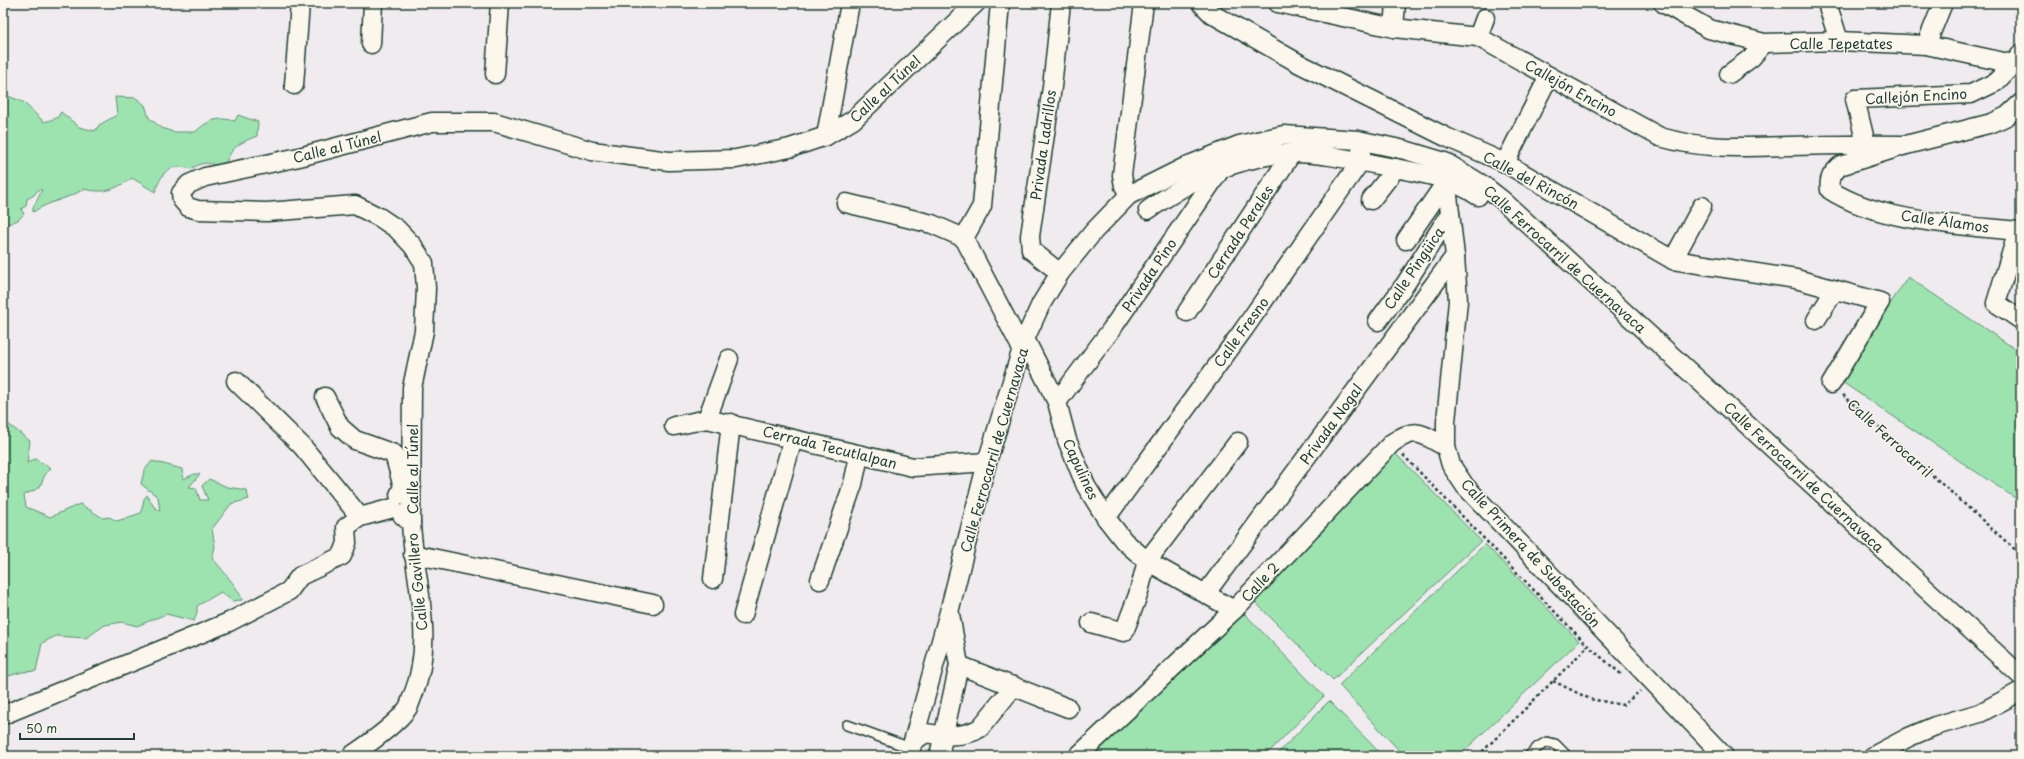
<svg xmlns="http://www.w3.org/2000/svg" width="2024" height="759" font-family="'Playpen Sans',sans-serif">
  <rect width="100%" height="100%" fill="#efebef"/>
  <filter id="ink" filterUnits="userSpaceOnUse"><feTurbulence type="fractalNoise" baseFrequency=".025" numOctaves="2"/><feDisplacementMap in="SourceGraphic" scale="8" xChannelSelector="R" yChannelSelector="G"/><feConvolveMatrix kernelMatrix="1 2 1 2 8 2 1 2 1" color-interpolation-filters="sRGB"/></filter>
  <g filter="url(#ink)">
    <g fill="#9de3b0" stroke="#5e9072">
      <path d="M3 94 23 102 44 122 57 118 61 112 79 127 95 131 99 125 117 115 115 97 136 98 145 105 149 118 162 128 173 132H195C208 121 216 116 235 121L238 115 258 122 257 136C237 144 231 147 224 168 209 163 205 160 191 169 168 163 163 171 155 192L132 178C114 190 105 194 84 189 68 199 49 201 33 212V208L42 190H38L34 195 27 199 26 206 21 209 24 214 18 220 3 226Z"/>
      <path d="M1908 277 2021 353V489L2015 498 1839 380Z"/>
      <path d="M3 420 30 441 27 463 35 459 51 468 45 475 39 488 24 495 26 507 50 517 80 504 103 518 109 517 117 521 141 513 144 499 147 495 154 507 160 511 158 497 141 484 144 471 152 461 182 469 183 479 195 474H200L189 487 196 488 200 500H208L202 486 209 479 227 487 246 490 249 499 231 504 212 529 215 547 212 558C219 566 241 591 242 600L232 601 221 592 197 606V612L194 621 166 614 137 626 122 622 105 625 86 638 56 636 42 643 36 671 22 672 5 677 6 686H3Z"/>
      <path d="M1395 453 1481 541 1333 680 1251 598Z"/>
      <path d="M1485 544 1579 641 1459 756H1404L1339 685Z"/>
      <path d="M1241 610 1324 696 1265 756H1099L1096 753Z"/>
      <path d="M1329 701 1383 756H1275Z"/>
    </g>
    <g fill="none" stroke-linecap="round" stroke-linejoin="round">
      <g stroke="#1f3d34" stroke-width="12">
        <g id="lane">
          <path d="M847 725 905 746 913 742"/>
          <path d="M1529 756 1538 747 1547 742 1555 744 1567 756"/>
        </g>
      </g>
      <g stroke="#1f3d34" stroke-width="21">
        <g id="street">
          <path d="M1201 3 1212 14 1300 64 1446 137 1505 163 1673 260 1796 279 1880 302 1831 384"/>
          <path d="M1278 3 1394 28 1478 37 1660 137C1706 150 1740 147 1787 146 1827 145 1866 144 1906 145"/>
          <path d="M1663 3 1709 29 1764 43 1839 41 1926 45 2013 64 2021 54"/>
          <path d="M1827 3 1839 41"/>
          <path d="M1394 28 1396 3"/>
          <path d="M1478 37 1485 18"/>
          <path d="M371 44 373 3"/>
          <path d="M1926 45 1943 3"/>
          <path d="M495 74 500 3"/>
          <path d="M1729 74 1751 58 1764 43"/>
          <path d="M294 85 300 3"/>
          <path d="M2021 103 2007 116 1992 123 1906 145 1840 166C1832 174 1828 178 1830 190 1879 222 1961 225 2018 231L1996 303 2021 320"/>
          <path d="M826 136 850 3"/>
          <path d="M1866 144 1855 99 1971 94 1996 82 2013 64"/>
          <path d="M1505 163 1549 76"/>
          <path d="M1445 170 1455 256 1458 301 1446 421V447L1451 465 1465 486 1724 756"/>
          <path d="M1129 195 1124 186 1122 175 1144 3"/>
          <path d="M1371 200 1396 168"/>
          <path d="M846 203 932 224 964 238 1022 349"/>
          <path d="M1148 210C1185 184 1217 166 1262 157 1272 155 1282 153 1292 153 1325 153 1357 161 1389 167 1418 172 1453 178 1478 196"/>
          <path d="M964 238 982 206 1000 3"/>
          <path d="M1406 240 1446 182"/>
          <path d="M1673 260 1702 206"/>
          <path d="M1060 273 1031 250 1030 236 1052 87 1061 3"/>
          <path d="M1187 312 1292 153"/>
          <path d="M1816 320 1835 290"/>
          <path d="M1378 321 1406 283 1450 214"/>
          <path d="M1025 339 1057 402 1067 440 1086 486 1106 518 1124 541 1147 561 1234 610"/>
          <path d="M236 381 302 446 360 517"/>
          <path d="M325 397 340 427 355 440 394 454 403 487 399 495"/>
          <path d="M1057 402 1111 330 1223 166"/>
          <path d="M707 419 729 359"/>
          <path d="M674 426 707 419 913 467 987 462"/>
          <path d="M1106 518 1244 329 1360 162 1361 152"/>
          <path d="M411 523 412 388 424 331 426 288 424 263 413 246 397 229 379 217 355 205 267 212 198 210 188 207 182 200 181 193 189 184 205 177 299 157 432 122H494L592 151 669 161 736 159 790 148 826 136 853 120 976 3"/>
          <path d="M413 554 653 604"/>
          <path d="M713 579 731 423"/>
          <path d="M820 580 853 484 859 456"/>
          <path d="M1206 593 1455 256"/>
          <path d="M743 615 793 439"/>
          <path d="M1091 623 1124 632 1138 595 1147 561 1238 442"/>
          <path d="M959 665 1068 708"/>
          <path d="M3 715 229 622 289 591 300 576 342 556 347 543 346 527 360 517 393 508"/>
          <path d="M913 742 925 733C943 736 964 738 980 728L1014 686"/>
          <path d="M351 756C367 745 396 725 407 709 410 705 411 699 413 695 436 639 414 580 411 523L402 515"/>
          <path d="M909 756 949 612 987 462 1025 339 1041 304 1060 273 1094 231 1129 195 1189 165 1239 145 1284 135 1358 140 1405 150 1445 162 1483 185 1501 199 2021 676"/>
          <path d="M939 756 959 665 950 614"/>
          <path d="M1078 756 1234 610 1392 443C1417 426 1421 434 1446 447"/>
          <path d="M1873 756 1909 737 1935 726 1980 713 2021 691"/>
        </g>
      </g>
      <g stroke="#1f3d34" stroke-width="2.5" stroke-dasharray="3 3" stroke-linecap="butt">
        <path d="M1843 395 2021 555"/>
        <path d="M1403 455 1588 646 1621 674"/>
        <path d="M1553 681 1590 699 1623 705 1640 691"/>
        <path d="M1478 756 1588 646"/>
      </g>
      <use href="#lane" stroke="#fbf7ec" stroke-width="9"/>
      <use href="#street" stroke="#fbf7ec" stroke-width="18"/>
    </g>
  </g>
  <g text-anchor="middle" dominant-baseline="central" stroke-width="3" stroke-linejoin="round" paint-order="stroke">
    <g font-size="14" fill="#1f3d34" stroke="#fbf7ec">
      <text x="1841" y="43">Calle Tepetates</text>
      <text transform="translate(1571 88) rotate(29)">Callejón Encino</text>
      <text transform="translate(885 89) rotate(-43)">Calle al Túnel</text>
      <text transform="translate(1916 96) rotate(-3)">Callejón Encino</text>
      <text transform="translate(1043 145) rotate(-82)">Privada Ladrillos</text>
      <text transform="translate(337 147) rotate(-14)">Calle al Túnel</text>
      <text transform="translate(1531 180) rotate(28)">Calle del Rincón</text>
      <text transform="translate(1945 221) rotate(8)">Calle Álamos</text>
      <text transform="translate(1240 232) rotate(-57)">Cerrada Perales</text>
      <text transform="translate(1565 259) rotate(42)">Calle Ferrocarril de Cuernavaca</text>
      <text transform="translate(1414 268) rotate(-56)">Calle Pingüica</text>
      <text transform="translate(1149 275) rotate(-56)">Privada Pino</text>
      <text transform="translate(1241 332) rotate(-54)">Calle Fresno</text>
      <text transform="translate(1331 424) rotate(-54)">Privada Nogal</text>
      <text transform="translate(1890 438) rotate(42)">Calle Ferrocarril</text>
      <text transform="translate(830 447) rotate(14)">Cerrada Tecutlalpan</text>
      <text transform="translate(994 450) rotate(-74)">Calle Ferrocarril de Cuernavaca</text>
      <text transform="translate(412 469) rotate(-90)">Calle al Túnel</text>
      <text transform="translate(1081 469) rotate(65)">Capulines</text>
      <text transform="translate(1804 477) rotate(43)">Calle Ferrocarril de Cuernavaca</text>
      <text transform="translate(1531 553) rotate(47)">Calle Primera de Subestación</text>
      <text transform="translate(417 582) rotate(-96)">Calle Gavillero</text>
      <text transform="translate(1260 582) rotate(-47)">Calle 2</text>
    </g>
  </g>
  <rect width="2024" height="759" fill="none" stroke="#fbf7ec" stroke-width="16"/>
  <rect x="8" y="8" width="2008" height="743" fill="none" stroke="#1f3d34" stroke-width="1.5" filter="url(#ink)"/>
  <path d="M20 733v6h114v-6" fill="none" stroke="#1f3d34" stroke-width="2"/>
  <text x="26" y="733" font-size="12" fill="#1f3d34" stroke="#fbf7ec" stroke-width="3" paint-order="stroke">50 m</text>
</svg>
